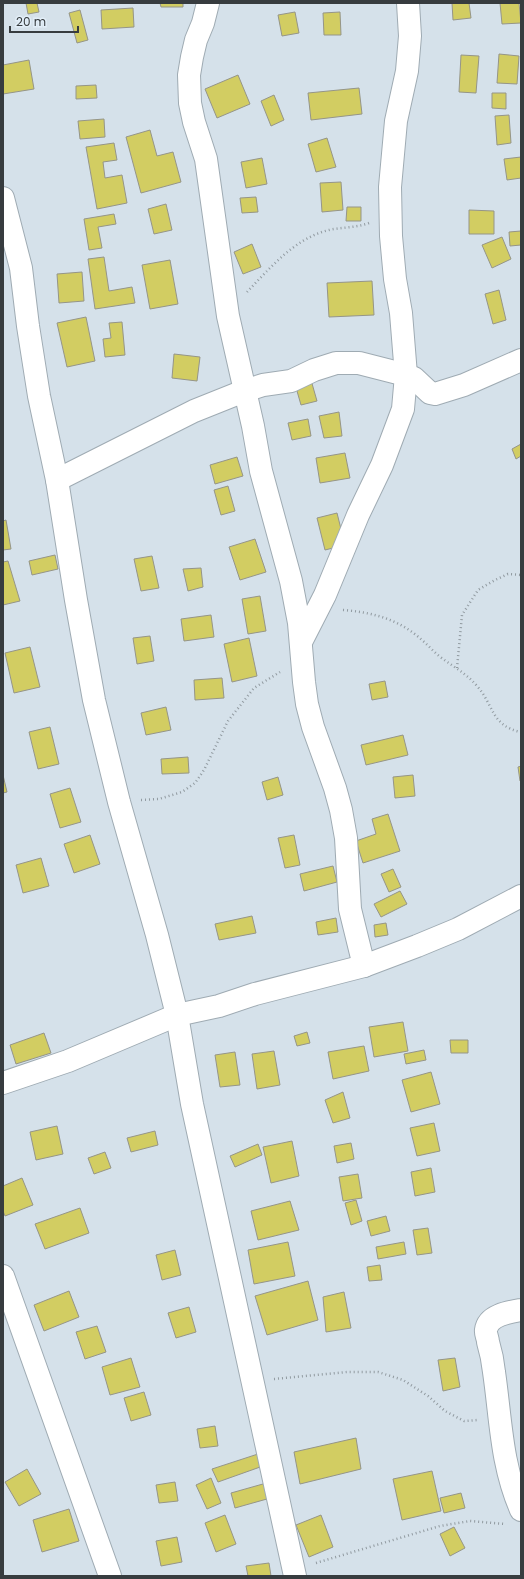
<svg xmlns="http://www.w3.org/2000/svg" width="524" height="1579" font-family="Poppins,sans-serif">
  <rect width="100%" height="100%" fill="#d5e1ea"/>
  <g fill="#d2cd62" stroke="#959588">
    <path d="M26 3H37L39 12 28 14Z"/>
    <path d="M160 3H183V7H161Z"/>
    <path d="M452 3H469L471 18 453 20Z"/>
    <path d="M500 3H519L521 23 502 24Z"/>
    <path d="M133 8 134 27 102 29 101 10Z"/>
    <path d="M80 10 88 40 77 43 69 13Z"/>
    <path d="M295 12 299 33 282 36 278 15Z"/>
    <path d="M340 12 341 35H324L323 13Z"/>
    <path d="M499 54 519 56 517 84 497 83Z"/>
    <path d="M461 55 479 56 476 93 459 92Z"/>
    <path d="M29 60 34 89 3 94V65Z"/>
    <path d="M238 75 250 104 217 118 205 89Z"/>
    <path d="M96 85 97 98 76 99V86Z"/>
    <path d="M359 88 362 114 311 120 308 93Z"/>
    <path d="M492 93H506V109L492 108Z"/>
    <path d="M274 95 284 120 271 126 261 101Z"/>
    <path d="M509 115 511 143 497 145 495 116Z"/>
    <path d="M104 119 105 137 80 139 78 121Z"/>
    <path d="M150 130 157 156 173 152 181 182 141 193 126 137Z"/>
    <path d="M327 138 336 167 316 172 308 144Z"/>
    <path d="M114 143 117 160 103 162 105 178 122 175 127 203 97 209 86 147Z"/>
    <path d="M521 157V178L507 180 504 159Z"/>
    <path d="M262 158 267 184 246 188 241 162Z"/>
    <path d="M341 182 343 210 322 212 320 183Z"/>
    <path d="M256 197 258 212 242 213 240 198Z"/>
    <path d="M166 204 172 230 154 234 148 209Z"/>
    <path d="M347 207H361V221H346Z"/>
    <path d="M469 210 494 211V234H469Z"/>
    <path d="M114 214 116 224 98 227 102 248 89 250 84 219Z"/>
    <path d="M521 231V245L510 246 509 232Z"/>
    <path d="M502 237 511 259 492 268 482 245Z"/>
    <path d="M252 244 261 267 243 274 234 252Z"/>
    <path d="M104 257 109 291 132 287 135 303 95 309 88 259Z"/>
    <path d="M170 260 178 304 150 309 142 265Z"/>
    <path d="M82 272 84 301 59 303 57 274Z"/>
    <path d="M372 281 374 315 329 317 327 283Z"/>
    <path d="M499 290 506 320 493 324 485 294Z"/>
    <path d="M86 317 95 361 67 367 57 323Z"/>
    <path d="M122 322 125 355 105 357 103 339 111 338 109 323Z"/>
    <path d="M174 354 200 357 197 381 172 378Z"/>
    <path d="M311 380 317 401 301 405 295 384Z"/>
    <path d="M339 412 342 436 324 438 319 416Z"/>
    <path d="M308 419 311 436 292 440 288 423Z"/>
    <path d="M521 444V456L516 459 512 449Z"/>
    <path d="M345 453 350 478 320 483 316 458Z"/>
    <path d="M237 457 243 476 215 484 210 465Z"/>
    <path d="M228 486 235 511 221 515 214 490Z"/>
    <path d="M337 513 345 545 325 550 317 518Z"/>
    <path d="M6 520 11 549 3 550V521Z"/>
    <path d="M255 539 266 572 240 580 229 547Z"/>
    <path d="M55 555 58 569 32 575 29 561Z"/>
    <path d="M152 556 159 588 141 591 134 559Z"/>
    <path d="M8 561 20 601 3 605V562Z"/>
    <path d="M201 568 203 587 188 591 183 569Z"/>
    <path d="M260 596 266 631 248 634 242 599Z"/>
    <path d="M211 615 214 637 184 641 181 619Z"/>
    <path d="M150 636 154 661 137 664 133 638Z"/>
    <path d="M249 638 257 676 232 682 224 644Z"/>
    <path d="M30 647 40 687 14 693 5 653Z"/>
    <path d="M222 678 224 698 195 700 194 680Z"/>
    <path d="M385 681 388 697 372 700 369 684Z"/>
    <path d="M166 707 171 730 146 735 141 713Z"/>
    <path d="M50 727 59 764 38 769 29 732Z"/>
    <path d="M403 735 408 755 366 765 361 745Z"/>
    <path d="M188 757 189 773 162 774 161 759Z"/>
    <path d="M521 766V781H520L518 767Z"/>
    <path d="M3 775 7 792 3 793Z"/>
    <path d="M413 775 415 796 395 798 393 777Z"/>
    <path d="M278 777 283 795 267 800 262 782Z"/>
    <path d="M70 788 81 822 60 828 50 794Z"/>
    <path d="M388 814 400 851 363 863 356 841 376 834 372 819Z"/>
    <path d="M90 835 100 864 74 873 64 844Z"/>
    <path d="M294 835 300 865 285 868 278 838Z"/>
    <path d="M41 858 49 886 23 893 16 865Z"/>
    <path d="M333 866 337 882 304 891 300 874Z"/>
    <path d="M393 869 401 887 389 892 381 874Z"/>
    <path d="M400 891 407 904 381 917 374 904Z"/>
    <path d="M252 916 256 933 219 940 215 924Z"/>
    <path d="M336 918 338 932 318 935 316 922Z"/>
    <path d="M386 923 388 935 375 937 374 925Z"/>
    <path d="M403 1022 408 1051 374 1057 369 1027Z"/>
    <path d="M307 1032 310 1043 297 1046 294 1036Z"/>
    <path d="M44 1033 51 1053 16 1064 10 1045Z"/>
    <path d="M450 1040H468V1053H451Z"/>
    <path d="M364 1046 369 1071 333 1079 328 1052Z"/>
    <path d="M424 1050 426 1060 406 1064 404 1054Z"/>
    <path d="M274 1051 280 1085 257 1089 252 1054Z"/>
    <path d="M235 1052 240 1085 220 1087 215 1055Z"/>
    <path d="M431 1072 440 1104 411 1112 402 1080Z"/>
    <path d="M343 1092 350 1118 333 1123 325 1100Z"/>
    <path d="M434 1123 440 1151 417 1156 410 1128Z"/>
    <path d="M57 1126 63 1154 36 1160 30 1132Z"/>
    <path d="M155 1131 158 1145 131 1152 127 1138Z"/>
    <path d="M292 1141 299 1176 271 1183 263 1147Z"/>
    <path d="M351 1143 354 1159 337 1163 334 1146Z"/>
    <path d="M258 1144 262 1155 235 1167 230 1156Z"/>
    <path d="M105 1152 111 1168 94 1174 88 1158Z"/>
    <path d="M431 1168 435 1192 415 1196 411 1172Z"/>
    <path d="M358 1174 362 1198 343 1201 339 1177Z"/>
    <path d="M22 1178 33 1205 5 1216 3 1211V1186Z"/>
    <path d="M356 1200 362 1221 351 1225 345 1203Z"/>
    <path d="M290 1201 299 1230 258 1240 251 1211Z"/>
    <path d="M80 1208 89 1233 45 1249 35 1224Z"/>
    <path d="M386 1216 390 1231 371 1236 367 1221Z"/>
    <path d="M428 1228 432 1253 417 1255 413 1230Z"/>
    <path d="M288 1242 295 1276 254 1284 248 1250Z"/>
    <path d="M404 1242 406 1254 378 1259 376 1247Z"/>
    <path d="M175 1250 181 1275 162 1280 156 1255Z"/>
    <path d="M380 1265 382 1280 369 1281 367 1267Z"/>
    <path d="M308 1281 318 1320 267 1335 255 1296Z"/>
    <path d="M69 1291 79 1317 44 1331 34 1305Z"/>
    <path d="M344 1292 351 1328 326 1332 323 1297Z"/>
    <path d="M189 1307 196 1332 176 1338 168 1313Z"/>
    <path d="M97 1326 106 1352 85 1359 76 1332Z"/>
    <path d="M131 1358 140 1387 110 1395 102 1367Z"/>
    <path d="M455 1358 460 1387 443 1391 438 1360Z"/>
    <path d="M144 1392 151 1415 131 1421 124 1398Z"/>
    <path d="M215 1426 218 1446 200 1448 197 1429Z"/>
    <path d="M356 1438 361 1469 300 1484 294 1452Z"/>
    <path d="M258 1454 263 1466 218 1482 212 1469Z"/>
    <path d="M27 1469 41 1494 19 1506 5 1482Z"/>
    <path d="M432 1471 441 1511 402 1520 393 1479Z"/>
    <path d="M211 1478 221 1503 207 1509 196 1485Z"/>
    <path d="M175 1482 178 1501 159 1503 156 1485Z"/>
    <path d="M270 1482 274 1497 235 1508 231 1493Z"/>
    <path d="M461 1493 465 1508 444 1513 440 1498Z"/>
    <path d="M69 1509 79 1541 42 1552 33 1520Z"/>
    <path d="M225 1515 236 1544 216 1552 205 1523Z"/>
    <path d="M321 1515 333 1547 309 1557 296 1525Z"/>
    <path d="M454 1527 465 1548 450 1556 440 1534Z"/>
    <path d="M177 1537 182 1562 161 1566 156 1541Z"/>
    <path d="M269 1563 271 1576H248L246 1566Z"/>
  </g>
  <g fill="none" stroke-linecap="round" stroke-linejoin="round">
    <g stroke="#9fabb3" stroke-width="24">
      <g id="street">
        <path d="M208 3 203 23 196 40 192 57 189 75 190 103 194 122 206 159 228 316 253 426 261 471 291 581 299 623 304 682 307 704 313 727 335 788 341 810 346 838 350 909 364 966"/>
        <path d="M3 198 21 268 28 326 39 396 57 480 76 600 94 700 119 802 157 935 177 1015 192 1104 295 1576"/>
        <path d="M57 480 194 411 244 391 263 385 291 381 314 370 336 363H359L406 375 414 378 430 393 435 394 464 385 521 360"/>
        <path d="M301 642 325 595 358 515 382 465 403 409 406 375 401 313 395 279 391 236 390 187 396 121 407 71 410 36 408 3"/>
        <path d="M3 1083 68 1061 177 1015 219 1006 255 994 364 966 417 946 458 929 521 896"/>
        <path d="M3 1276 110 1576"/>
        <path d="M521 1310C509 1312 488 1315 486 1330 485 1333 488 1338 488 1342 491 1352 493 1362 494 1372 501 1420 501 1464 521 1510"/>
      </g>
    </g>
    <g stroke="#919aa0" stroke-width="2.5" stroke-dasharray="1 3" stroke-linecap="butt">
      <path d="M247 292C270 268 295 238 329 230 342 227 356 228 369 223"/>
      <path d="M343 610C368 612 391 617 412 632 422 639 430 648 439 656 452 666 466 673 477 686 494 705 491 726 521 732"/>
      <path d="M457 668 462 615 478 590 495 580 508 574 521 575"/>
      <path d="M141 800 159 799 182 792 195 783 204 770 228 721 254 688 280 672"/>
      <path d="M274 1379 347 1372H378L403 1380 428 1396 445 1411 464 1421 478 1420"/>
      <path d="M316 1563 440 1526 470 1521 505 1524"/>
    </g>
    <use href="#street" stroke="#fff" stroke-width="22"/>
  </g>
  <rect width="524" height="1579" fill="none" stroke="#373c3f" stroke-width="8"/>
  <path d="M10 26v6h68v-6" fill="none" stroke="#373c3f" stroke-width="2"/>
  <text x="16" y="26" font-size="12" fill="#373c3f" stroke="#e2eef8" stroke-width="3" paint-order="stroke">20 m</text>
</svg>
